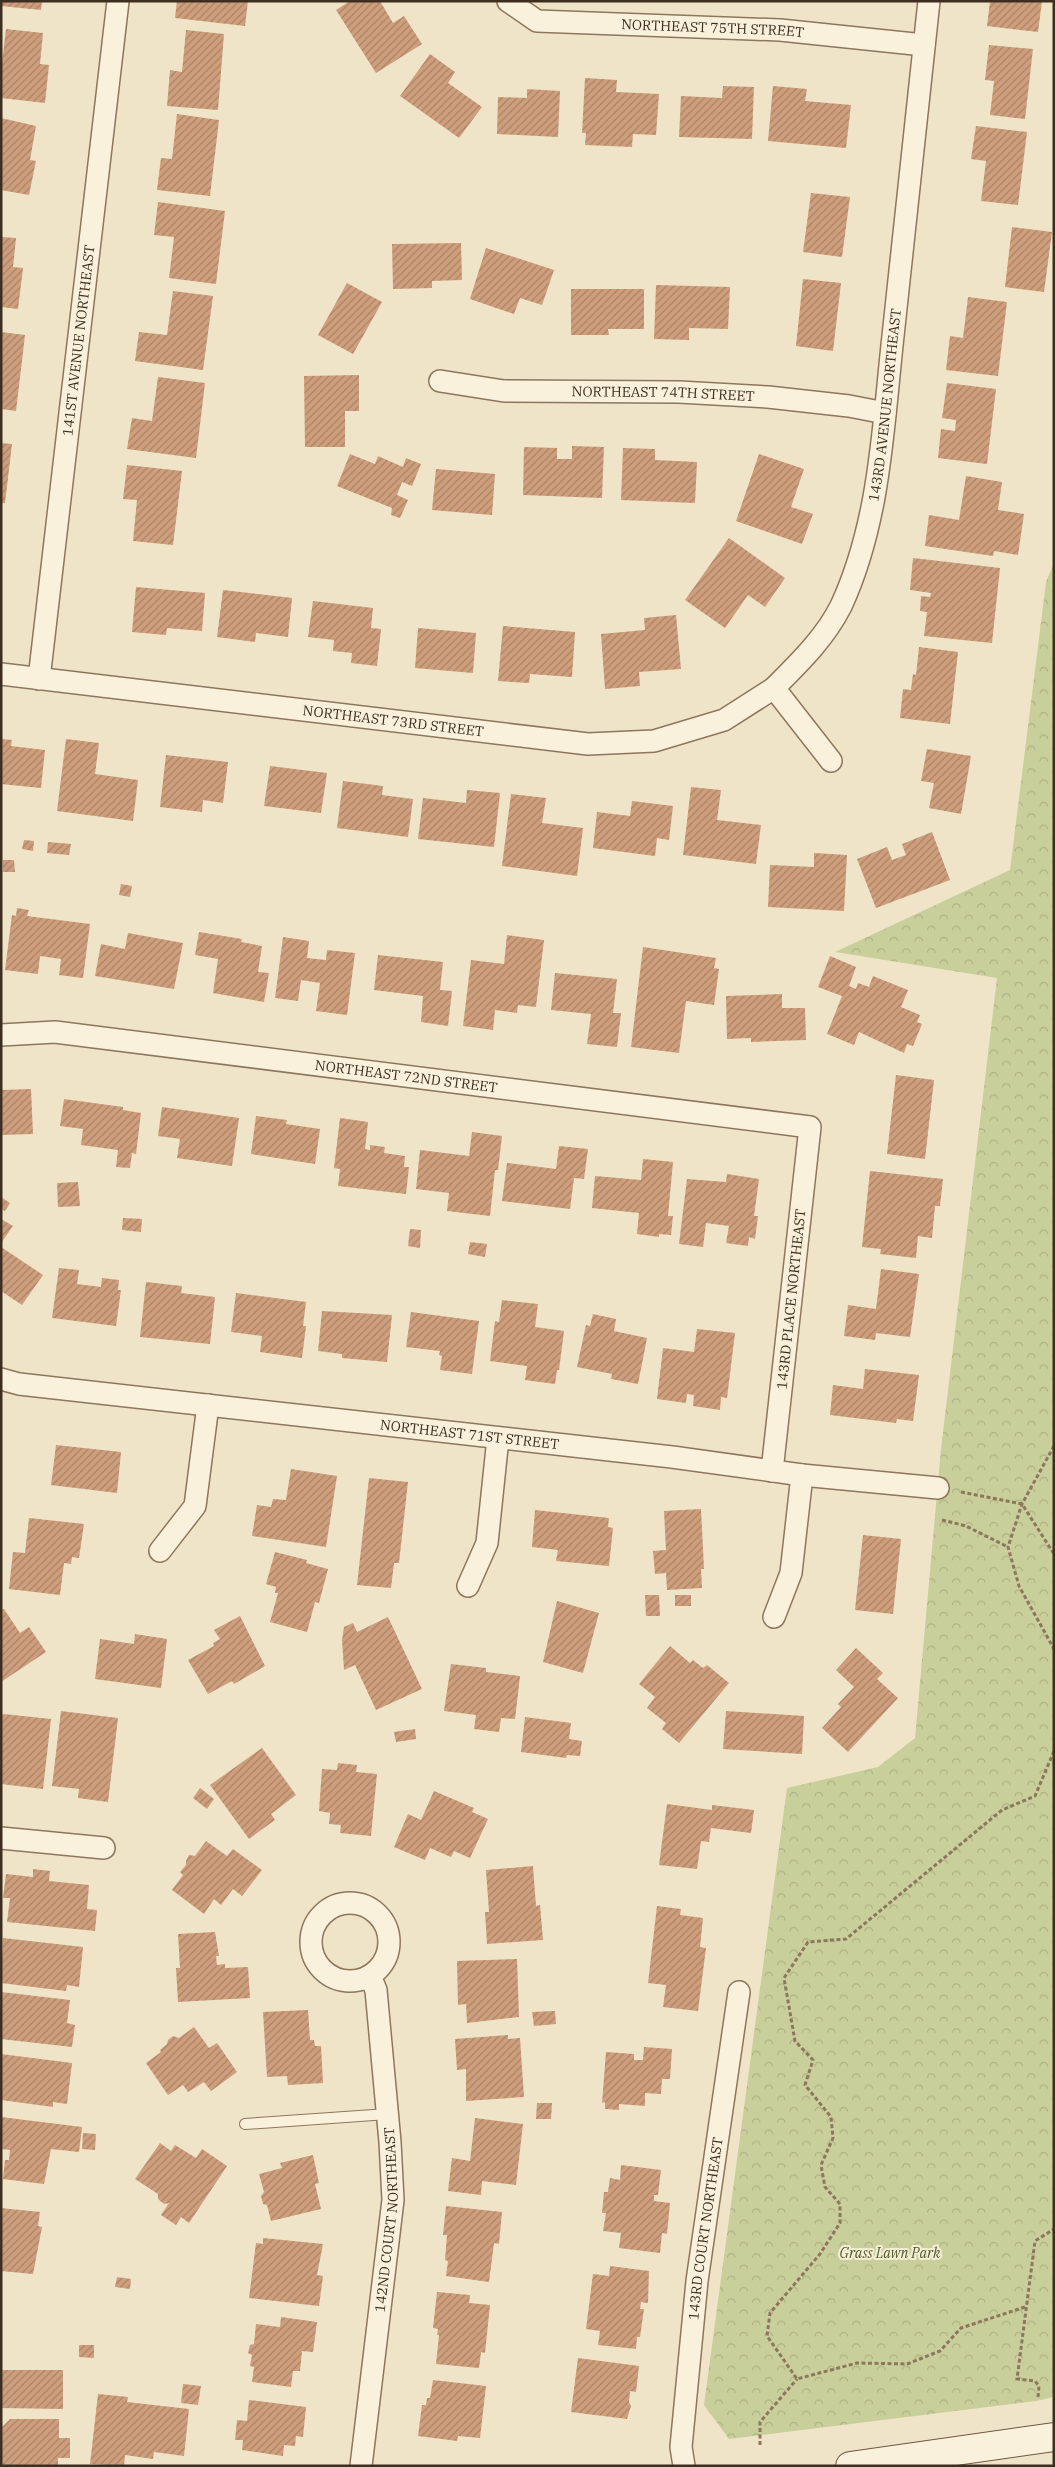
<svg xmlns="http://www.w3.org/2000/svg" width="1055" height="2467" font-family="'IBM Plex Serif',serif">
  <defs>
    <pattern id="forest-crowns" width="20" height="18" patternUnits="userSpaceOnUse" patternTransform="scale(1.25)"><rect width="20" height="18" fill="#c9cf9b"/><path d="M2 6a3 3 0 1 1 6 0M12 15a3 3 0 1 1 6 0" fill="none" stroke="#aeb285"/></pattern>
    <pattern id="building-hatch" width="6" height="6" patternUnits="userSpaceOnUse" patternTransform="scale(1.25)"><rect width="6" height="6" fill="#cf9f7d"/><path d="M-1 1l2-2M0 6l6-6M5 7l2-2" fill="none" stroke="#a98266"/></pattern>
  </defs>
  <rect width="100%" height="100%" fill="#f0e4c8"/>
  <path fill="url(#forest-crowns)" d="M1054 563V2397L1036 2401 729 2439 704 2405 787 1788 878 1767 915 1738 941 1449 997 978 835 952 1010 870 1046 582Z"/>
  <g fill="url(#building-hatch)">
    <path d="M1 1H42L41 10 1 6Z"/>
    <path d="M177 1H248L245 26 175 18Z"/>
    <path d="M350 1H380L393 23 404 16 422 44 376 73 336 10Z"/>
    <path d="M990 1H1042L1038 32 987 26Z"/>
    <path d="M6 29 43 33 40 64 49 65 45 103 1 98V71Z"/>
    <path d="M186 30 224 34 218 110 167 106 170 70 182 72Z"/>
    <path d="M989 45 1033 49 1025 119 990 115 994 81 985 80Z"/>
    <path d="M430 54 455 72 448 83 482 107 459 138 400 96Z"/>
    <path d="M585 78 617 80 616 92 659 94 656 135 633 134 632 147 585 145 586 133H582Z"/>
    <path d="M723 86 754 87 752 139 679 137 681 96 722 98Z"/>
    <path d="M773 86 807 89 805 101 851 105 846 148 768 141Z"/>
    <path d="M527 89 560 91 558 137 497 134 498 97 527 98Z"/>
    <path d="M177 114 219 120 210 196 157 190 161 158 172 159Z"/>
    <path d="M1 118 36 126 30 160 36 161 29 195 1 190Z"/>
    <path d="M976 126 1027 132 1018 205 981 201 986 161 971 159Z"/>
    <path d="M811 193 850 197 842 257 803 252Z"/>
    <path d="M158 202 225 211 216 284 169 278 174 237 154 235Z"/>
    <path d="M1012 227 1052 232 1044 292 1005 287Z"/>
    <path d="M1 237 16 238 13 267 23 268 18 309 1 307Z"/>
    <path d="M461 243 462 280 432 281V288L393 289 392 244Z"/>
    <path d="M486 248 554 270 542 305 520 298 514 314 470 299Z"/>
    <path d="M803 279 841 283 833 351 796 346Z"/>
    <path d="M347 283 382 302 353 354 318 335Z"/>
    <path d="M656 285 730 287 728 329 689 328V340L654 339Z"/>
    <path d="M571 289H644V329H608L609 335H571Z"/>
    <path d="M173 291 213 296 203 370 135 361 139 332 167 335Z"/>
    <path d="M968 297 1007 302 998 376 946 370 950 336 963 338Z"/>
    <path d="M1 332 25 335 16 411 1 409Z"/>
    <path d="M359 375V411H345V447H305L304 376Z"/>
    <path d="M158 377 205 383 196 458 127 449 132 418 152 421Z"/>
    <path d="M947 383 996 389 987 464 938 458 941 429 955 431 956 420 942 418Z"/>
    <path d="M1 443 12 444 5 503H1Z"/>
    <path d="M572 446 604 447 602 498 523 495 524 447 557 448V459H572Z"/>
    <path d="M623 448 655 449V460L697 462 695 503 621 500Z"/>
    <path d="M350 454 375 464 378 456 403 467 406 458 421 464 412 486 402 482 397 495 408 500 400 518 391 515 392 508 337 486Z"/>
    <path d="M759 454 804 469 791 507 813 514 802 544 736 521Z"/>
    <path d="M127 465 182 471 173 545 133 541 137 500 123 499Z"/>
    <path d="M436 469 495 474 492 515 432 510Z"/>
    <path d="M966 476 1002 482 998 510 1024 514 1018 555 994 551 993 556 925 546 929 515 959 520Z"/>
    <path d="M729 538 785 578 765 607 748 595 725 628 685 600Z"/>
    <path d="M913 558 1000 568 992 643 924 636 927 612 920 611 921 596 930 597 931 593 910 590Z"/>
    <path d="M136 587 205 593 202 631 167 628 166 635 132 632Z"/>
    <path d="M223 590 292 598 288 637 256 633 255 642 217 637Z"/>
    <path d="M313 601 373 608 371 628 381 629 377 666 351 663 352 653 333 651 334 640 308 637Z"/>
    <path d="M676 615 681 669 639 672 640 686 605 689 601 634 645 630 644 618Z"/>
    <path d="M503 626 575 632 572 677 530 674 529 683 498 681Z"/>
    <path d="M418 628 476 633 473 673 415 668Z"/>
    <path d="M919 647 958 652 950 724 900 718 903 689 911 690 913 674 916 675Z"/>
    <path d="M1 739 12 740 11 746 45 750 41 788 1 784Z"/>
    <path d="M66 739 99 743 95 774 138 780 133 821 57 811Z"/>
    <path d="M927 749 971 756 961 814 929 808 934 783 921 781Z"/>
    <path d="M166 755 228 762 223 803 203 800 202 812 160 807Z"/>
    <path d="M270 766 327 773 321 813 264 806Z"/>
    <path d="M343 781 383 786 382 795 413 799 408 837 337 828Z"/>
    <path d="M691 787 721 790 717 820 761 825 756 864 683 855Z"/>
    <path d="M467 790 500 793 494 847 418 839 423 798 466 803Z"/>
    <path d="M511 794 546 798 542 823 583 828 577 876 502 866Z"/>
    <path d="M632 801 673 806 669 840 657 838 655 856 593 848 597 812 630 816Z"/>
    <path d="M932 832 950 880 876 908 857 859 887 847 892 860 906 855 902 844Z"/>
    <path d="M24 840 34 841 33 851 22 849Z"/>
    <path d="M48 842 71 844 69 855 47 853Z"/>
    <path d="M814 853 847 855 844 911 768 907 770 865 814 867Z"/>
    <path d="M3 860H14L15 872H3Z"/>
    <path d="M121 884 132 886 130 897 119 895Z"/>
    <path d="M17 908 29 910 27 916 90 924 83 978 59 975 61 959 40 956 38 974 5 970 12 915 16 916Z"/>
    <path d="M199 932 242 939 241 942 262 946 258 972 269 973 264 1002 213 993 218 959 195 955Z"/>
    <path d="M128 933 183 943 174 989 95 976 101 944 125 949Z"/>
    <path d="M507 935 544 940 536 1007 518 1005 517 1013 495 1010 493 1030 463 1026 471 960 504 964Z"/>
    <path d="M283 937 309 941 307 958 326 960 327 950 355 953 347 1015 316 1011 320 983 301 980 298 1001 275 998Z"/>
    <path d="M643 947 716 958 714 968 719 969 714 1005 686 1001 679 1053 631 1047Z"/>
    <path d="M378 955 443 962 440 990 452 991 448 1026 421 1022 423 996 374 990Z"/>
    <path d="M830 956 856 967 849 986 856 989 858 983 869 987 873 976 908 990 901 1007 920 1015 917 1022 922 1024 913 1046 907 1044 904 1053 859 1032 854 1045 827 1034 842 996 818 987Z"/>
    <path d="M555 973 617 979 613 1013H621L617 1047 587 1044 591 1014 551 1010Z"/>
    <path d="M782 994V1008H805L806 1040 751 1042V1038L727 1039 726 996Z"/>
    <path d="M896 1075 934 1080 925 1159 887 1154Z"/>
    <path d="M31 1089 33 1134 1 1135V1090Z"/>
    <path d="M64 1099 123 1107V1110L141 1113 136 1154 132 1153 130 1168 116 1167 118 1150 81 1145 83 1129 60 1126Z"/>
    <path d="M162 1107 239 1118 232 1166 177 1158 180 1139 158 1136Z"/>
    <path d="M256 1116 287 1120 286 1124 320 1129 315 1164 251 1154Z"/>
    <path d="M340 1118 368 1122 365 1149 370 1150V1145L385 1147 384 1153 405 1156 404 1167H409L406 1194 338 1186 340 1169 334 1168Z"/>
    <path d="M472 1132 502 1136 498 1170H495L490 1216 447 1211 449 1193 416 1189 420 1150 469 1156Z"/>
    <path d="M559 1146 588 1149 584 1179 574 1178 570 1209 502 1201 507 1163 556 1169Z"/>
    <path d="M643 1159 673 1162 668 1216H673L671 1235 659 1234V1237L637 1234 639 1213 592 1208 595 1176 641 1180Z"/>
    <path d="M870 1171 943 1179 940 1206H935L932 1238 918 1236 916 1258 880 1254 881 1249 862 1247Z"/>
    <path d="M727 1174 759 1179 754 1216H758L755 1239 749 1237 748 1246 726 1243 729 1226 706 1223 703 1247 679 1244 687 1179 726 1182Z"/>
    <path d="M78 1182 80 1206 58 1207 57 1183Z"/>
    <path d="M1 1197 10 1203 5 1211 1 1209Z"/>
    <path d="M123 1218 142 1219 141 1232 122 1230Z"/>
    <path d="M1 1219 13 1226 1 1243Z"/>
    <path d="M410 1229 421 1230 420 1248 408 1246Z"/>
    <path d="M470 1242 487 1244 485 1257 468 1254Z"/>
    <path d="M1 1247 43 1275 22 1305 1 1291Z"/>
    <path d="M59 1268 79 1270 77 1284 101 1287 102 1278 119 1280 118 1290H121L116 1326 52 1318Z"/>
    <path d="M881 1269 919 1274 910 1337 876 1333 875 1340 844 1336 848 1305 876 1309Z"/>
    <path d="M146 1282 182 1286 181 1293 215 1297 210 1344 140 1337Z"/>
    <path d="M236 1293 306 1302 303 1326H306L302 1358 260 1352 262 1336 231 1332Z"/>
    <path d="M502 1300 538 1304 535 1327 564 1331 559 1370H557L555 1384 525 1380 527 1366 490 1361 495 1321 499 1322Z"/>
    <path d="M322 1311 392 1315 387 1362 342 1358V1354L318 1351Z"/>
    <path d="M411 1312 479 1321 472 1374 440 1370 442 1356 439 1355 440 1351 406 1347Z"/>
    <path d="M593 1314 616 1319 614 1331 647 1338 638 1384 611 1379 612 1374 577 1367 586 1325 590 1326Z"/>
    <path d="M697 1329 735 1333 727 1398 721 1397 720 1410 693 1406 694 1395 687 1394 686 1403 657 1399 663 1348 694 1352Z"/>
    <path d="M865 1369 919 1375 913 1421 897 1419 896 1423 830 1415 833 1385 863 1389Z"/>
    <path d="M56 1445 121 1452 117 1493 51 1485Z"/>
    <path d="M291 1469 337 1476 326 1547 252 1536 257 1505 271 1507 273 1499 286 1500Z"/>
    <path d="M369 1478 408 1482 399 1563H394L391 1588 357 1585Z"/>
    <path d="M701 1509 704 1569H701L702 1588 667 1590 666 1573 655 1574 653 1551 666 1550 664 1511Z"/>
    <path d="M535 1510 609 1518 608 1527 613 1528 609 1566 556 1561 558 1550 532 1547Z"/>
    <path d="M29 1518 84 1524 79 1558 72 1557 71 1564 64 1563 60 1595 9 1589 13 1552 25 1553Z"/>
    <path d="M863 1535 901 1539 893 1614 855 1610Z"/>
    <path d="M275 1552 307 1560 306 1563 328 1569 319 1603 315 1602 307 1632 270 1622 278 1593H275L276 1587 266 1584Z"/>
    <path d="M645 1595H659L660 1616H646Z"/>
    <rect x="675" y="1595" width="16" height="11"/>
    <path d="M557 1601 599 1613 583 1673 543 1662Z"/>
    <path d="M4 1609 20 1633 29 1627 46 1652 1 1682V1610Z"/>
    <path d="M240 1616 265 1666 234 1684 232 1681 208 1694 188 1660 214 1646 213 1643 220 1639 214 1630Z"/>
    <path d="M388 1617 422 1689 376 1710 355 1665 344 1670 342 1640 344 1627 353 1623 357 1632Z"/>
    <path d="M135 1634 167 1639 161 1688 95 1679 100 1639 134 1644Z"/>
    <path d="M670 1646 690 1663 693 1660 703 1668 707 1665 729 1683 679 1743 662 1729 666 1723 647 1708 655 1697 639 1684Z"/>
    <path d="M856 1648 883 1673 877 1679 898 1698 848 1752 822 1728 841 1707 838 1704 854 1687 836 1670Z"/>
    <path d="M451 1664 486 1668V1672L520 1676 515 1719 501 1718 499 1732 474 1729 476 1715 444 1711Z"/>
    <path d="M61 1711 118 1718 108 1802 78 1798 79 1789 52 1786Z"/>
    <path d="M726 1711 804 1716 802 1754 723 1749Z"/>
    <path d="M4 1714 51 1719 43 1789 1 1784V1716Z"/>
    <path d="M525 1717 571 1723 569 1739 582 1741 580 1756 567 1755 566 1758 521 1752Z"/>
    <path d="M415 1729 416 1739 396 1742 394 1732Z"/>
    <path d="M262 1748 296 1795 271 1814 275 1820 249 1839 210 1785Z"/>
    <path d="M338 1763 357 1765 356 1772 377 1774 371 1836 340 1833 341 1825 329 1824 330 1813 319 1811 322 1769 337 1770Z"/>
    <path d="M200 1788 214 1799 207 1809 193 1798Z"/>
    <path d="M434 1791 474 1808 472 1812 488 1819 470 1858 454 1851 451 1857 430 1848 425 1860 394 1847 408 1814 421 1820Z"/>
    <path d="M667 1804 712 1810V1805L754 1810 751 1833 711 1828 709 1842 701 1841 697 1869 659 1865Z"/>
    <path d="M206 1841 227 1856 233 1849 262 1870 242 1896 233 1889 221 1905 214 1899 204 1914 172 1890 183 1875 180 1872 186 1865V1861L189 1855 195 1856Z"/>
    <path d="M533 1866 536 1906 540 1905 543 1940 487 1944 485 1912H489L486 1870Z"/>
    <path d="M33 1869 50 1871 49 1881 89 1885 87 1909 97 1910 95 1931 7 1922 10 1898H3L6 1874 33 1877Z"/>
    <path d="M657 1906 681 1909 680 1915 703 1918 700 1947 706 1948 698 2011 663 2007 666 1985 648 1983Z"/>
    <path d="M215 1932 219 1956H216L217 1965 225 1964V1968L248 1967 250 1998 178 2002 176 1968H180L178 1934Z"/>
    <path d="M3 1938 83 1947 79 1987 67 1985 66 1991 1 1983Z"/>
    <path d="M517 1959 519 2017 467 2023 466 2004 458 2005 457 1961Z"/>
    <path d="M1 1992 70 2000 67 2023 75 2025 72 2047 1 2039Z"/>
    <path d="M308 2010 310 2040H314L315 2046H321L323 2083 288 2085 287 2076 267 2077 263 2012Z"/>
    <path d="M555 2011 556 2024 534 2026 532 2012Z"/>
    <path d="M194 2027 209 2048 217 2043 237 2072 211 2091 204 2082 188 2092 183 2085 168 2095 146 2063 161 2052 160 2050 167 2044 168 2040 173 2036 179 2038Z"/>
    <path d="M508 2035V2039L520 2038 524 2097 466 2101V2069L457 2070 455 2039Z"/>
    <path d="M644 2047 672 2049 670 2079H662L661 2094 645 2093V2106L619 2104V2110L605 2109V2102L602 2103 606 2052 634 2054V2060H643Z"/>
    <path d="M1 2054 72 2063 67 2104 53 2102V2107L1 2100Z"/>
    <path d="M537 2103H552L551 2119H536Z"/>
    <path d="M1 2117 82 2127 79 2152 51 2149 44 2184 3 2179 5 2160H9L10 2150 1 2149Z"/>
    <path d="M475 2118 523 2124 516 2185 482 2181 481 2195 448 2191 452 2158 470 2161Z"/>
    <path d="M83 2133 96 2134 95 2150 82 2149Z"/>
    <path d="M160 2143 171 2151 175 2145 196 2158 202 2149 227 2166 189 2223 181 2217 176 2225 161 2215 169 2203 164 2204 158 2199V2194L135 2179Z"/>
    <path d="M313 2155 319 2183 315 2184 321 2209 271 2221 267 2205 263 2204 261 2196 264 2192 259 2174 282 2168 280 2163Z"/>
    <path d="M621 2165 661 2170 658 2195H654V2201L670 2203 667 2234 662 2233 660 2253 619 2248 621 2233 603 2231 606 2213H602L604 2192H608L610 2178 620 2180Z"/>
    <path d="M446 2206 502 2212 499 2244 494 2243 489 2282 446 2276 448 2261 445 2260 447 2235H443Z"/>
    <path d="M1 2208 40 2212 38 2226 42 2227 33 2274 1 2271Z"/>
    <path d="M263 2238 323 2244 317 2275 323 2276 319 2306 249 2298 256 2243 263 2244Z"/>
    <path d="M610 2266 649 2271 648 2303 641 2302 640 2309H644L640 2337H637L636 2349 598 2345 600 2331 586 2329 593 2274 609 2276Z"/>
    <path d="M117 2277 131 2279 130 2289 115 2287Z"/>
    <path d="M437 2292 470 2295 469 2303 490 2305 485 2353 481 2352 479 2368 436 2364 439 2335H437L438 2329 433 2328Z"/>
    <path d="M281 2317 317 2322 313 2352 302 2351 300 2371H293L291 2387 252 2382 254 2367 250 2366 252 2355 248 2353 250 2345 254 2344 256 2324 280 2327Z"/>
    <path d="M79 2345H94V2358L79 2357Z"/>
    <path d="M578 2358 639 2366 636 2392 630 2391 629 2402 631 2406 627 2419 571 2412Z"/>
    <path d="M1 2370H63V2409L1 2408Z"/>
    <path d="M433 2380 486 2386 480 2438 458 2436 457 2441 418 2436 422 2405H426L427 2398H430Z"/>
    <path d="M183 2384 201 2386 198 2405 181 2403Z"/>
    <path d="M98 2394 128 2397 127 2402 189 2409 184 2456 154 2452 153 2459 125 2455 124 2466 90 2464Z"/>
    <path d="M249 2400 306 2407 303 2437 296 2436 295 2446 284 2445 283 2456 242 2450 243 2440H235L237 2420 247 2421Z"/>
    <path d="M10 2419H59V2438H70V2458H58V2466H2L1 2428Z"/>
  </g>
  <g fill="none" stroke-linecap="round" stroke-linejoin="round">
    <g stroke="#8d765c" stroke-width="12">
      <path id="lane" d="M245 2124 388 2114"/>
    </g>
    <g stroke="#8d765c" stroke-width="24">
      <g id="street">
        <path id="s1" d="M508 1 537 21 780 30 924 45"/>
        <path id="s2" d="M440 381 504 391 679 392 768 397 849 406 885 413"/>
        <path id="s3" d="M1 674 588 744 654 741 724 720 774 688"/>
        <path id="s4" d="M39 679 118 1"/>
        <path id="s5" d="M831 761 774 688C799 663 825 638 841 606 880 522 883 427 893 336 905 225 916 113 929 1"/>
        <path id="s6" d="M1 1035 55 1032 810 1127 772 1471"/>
        <path id="s7" d="M1 1379 19 1384 672 1457 802 1475 938 1488"/>
        <path d="M160 1551 195 1506 208 1405"/>
        <path d="M468 1586 487 1543 498 1438"/>
        <path d="M774 1617 791 1573 802 1475"/>
        <path d="M1 1838 104 1848"/>
        <circle cx="350" cy="1942" r="39"/>
        <path id="s8" d="M361 2466 393 2200 390 2142 376 1990 370 1976"/>
        <path id="s9" d="M684 2466 681 2447 697 2281 739 1992"/>
      </g>
    </g>
    <g stroke="#6f573f" stroke-width="30">
      <path id="secondary" d="M850 2466 1054 2437"/>
    </g>
    <g stroke="#8d765c" stroke-width="3" stroke-dasharray="4 2.5" stroke-linecap="butt">
      <path d="M1054 1446 1022 1504 1008 1547 1019 1586 1054 1649"/>
      <path d="M961 1492 1022 1504 1054 1554"/>
      <path d="M942 1520 966 1526 1008 1547"/>
      <path d="M1025 2307 961 2328 940 2351 907 2364 857 2363 797 2379 767 2336 770 2313 820 2254 840 2223V2204L825 2187 821 2165 833 2138 831 2117 805 2085 813 2060 795 2041 784 1978 808 1942 846 1939 1002 1810 1035 1796 1054 1751"/>
      <path d="M1038 2397 1039 2386 1035 2381 1017 2379 1035 2241 1054 2229"/>
      <path d="M760 2445V2422L797 2379"/>
    </g>
    <use href="#lane" stroke="#faf1dc" stroke-width="10"/>
    <use href="#street" stroke="#faf1dc" stroke-width="21"/>
    <use href="#secondary" stroke="#faf1dc" stroke-width="28"/>
  </g>
  <g text-anchor="middle" dominant-baseline="central" stroke-width="4" stroke-linejoin="round" paint-order="stroke">
    <g font-size="14" fill="#3d2e20" stroke="#f7eed8">
      <text stroke="none"><textPath href="#s1" startOffset="211">NORTHEAST 75TH STREET</textPath></text>
      <text stroke="none"><textPath href="#s4" startOffset="341">141ST AVENUE NORTHEAST</textPath></text>
      <text stroke="none"><textPath href="#s2" startOffset="224">NORTHEAST 74TH STREET</textPath></text>
      <text stroke="none"><textPath href="#s5" startOffset="406">143RD AVENUE NORTHEAST</textPath></text>
      <text stroke="none"><textPath href="#s3" startOffset="395">NORTHEAST 73RD STREET</textPath></text>
      <text stroke="none"><textPath href="#s6" startOffset="408">NORTHEAST 72ND STREET</textPath></text>
      <text transform="translate(791 1299) rotate(-84)">143RD PLACE NORTHEAST</text>
      <text stroke="none"><textPath href="#s7" startOffset="472">NORTHEAST 71ST STREET</textPath></text>
      <text stroke="none"><textPath href="#s8" startOffset="248">142ND COURT NORTHEAST</textPath></text>
      <text stroke="none"><textPath href="#s9" startOffset="239">143RD COURT NORTHEAST</textPath></text>
    </g>
    <g font-size="14" font-style="italic" fill="#4d5a26" stroke="#f7eed8">
      <text x="890" y="2253">Grass Lawn Park</text>
    </g>
  </g>
  <rect width="1055" height="2467" fill="none" stroke="#3d2e20" stroke-width="5"/>
</svg>
